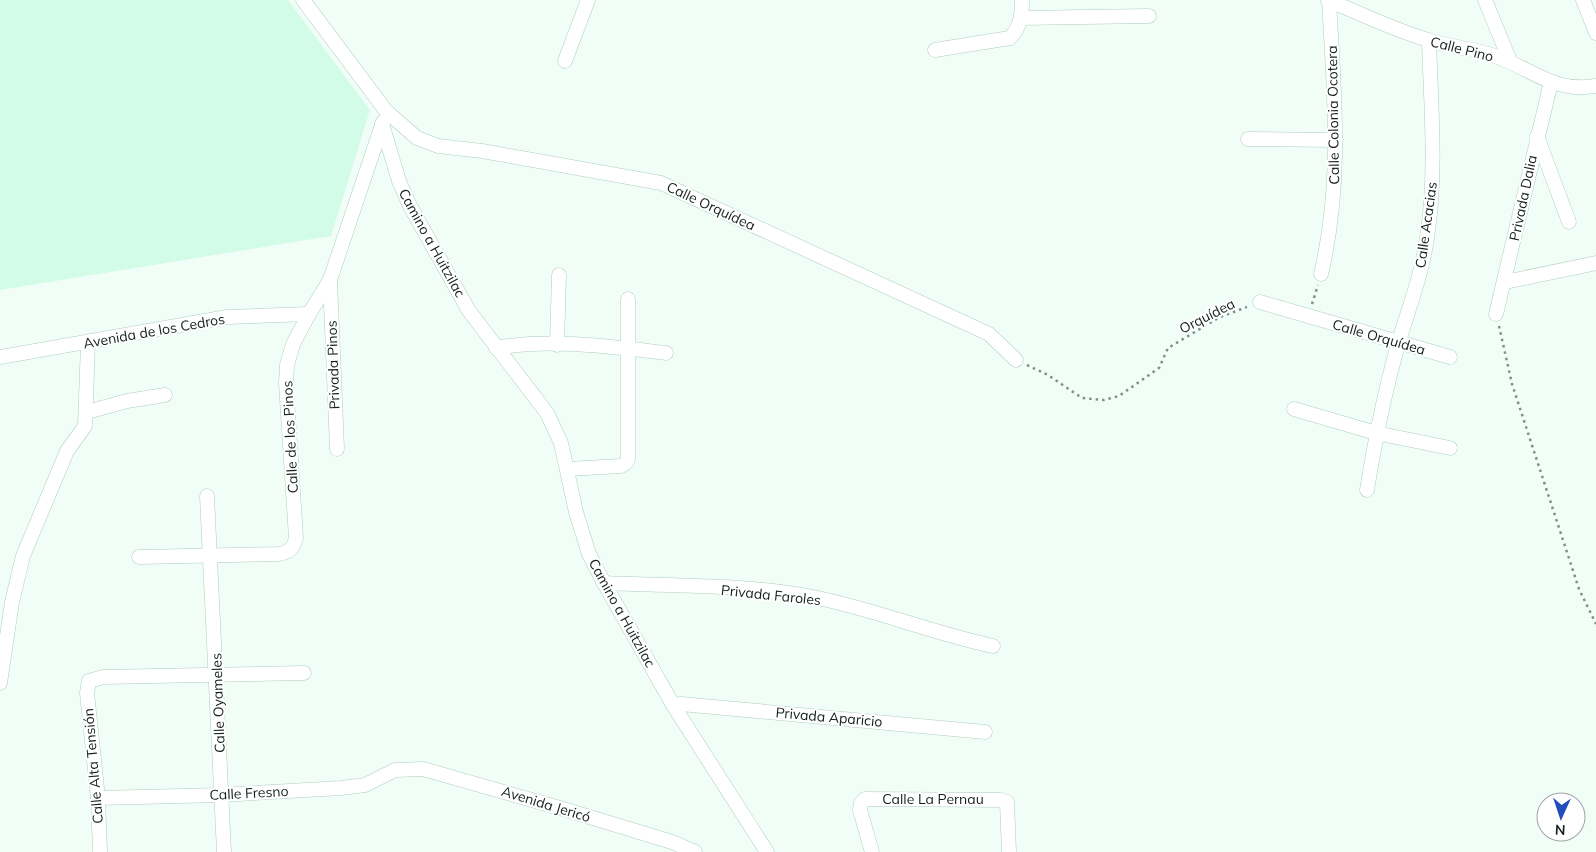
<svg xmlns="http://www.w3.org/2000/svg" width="1596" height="852" font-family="Mulish,sans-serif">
  <rect width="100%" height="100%" fill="#f1fef8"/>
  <path fill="#d2fbe8" d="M0 0H288L370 110 331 236 0 290Z"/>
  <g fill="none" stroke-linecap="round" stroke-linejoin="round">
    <g stroke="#aecdbf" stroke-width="15">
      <g id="minor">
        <path d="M303 0 386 111 417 138 438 146 482 151 661 183 989 334 1016 360"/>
        <path d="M1328 0C1361 14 1394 30 1428 40 1449 47 1471 48 1492 55 1531 68 1553 93 1596 86"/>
        <path d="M1485 0 1510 61"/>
        <path d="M1583 0 1596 33"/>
        <path d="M1021 18 1149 16"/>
        <path d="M935 50 1010 38C1021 26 1022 15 1022 0"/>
        <path d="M565 61 588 0"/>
        <path d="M382 124 399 181 410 206 469 311 547 413 561 443 576 512 589 554 604 583 673 705 767 852"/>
        <path d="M1537 136 1569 222"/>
        <path d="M1248 139 1336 140"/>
        <path d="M1321 274C1343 181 1334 94 1329 0"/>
        <path d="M330 280 337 449"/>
        <path d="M1505 282 1596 263"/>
        <path d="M1260 302 1450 357"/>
        <path d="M1496 314 1551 82"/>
        <path d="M557 345 559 275"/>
        <path d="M496 348C549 338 613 347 666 353"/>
        <path d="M0 357 227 317 309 314"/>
        <path d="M1294 409 1376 433 1450 448"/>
        <path d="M87 412 127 401 165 395"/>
        <path d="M568 469 621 466 626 463 628 459V299"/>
        <path d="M1367 490C1375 440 1385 390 1399 341 1409 307 1422 274 1427 238 1437 173 1431 106 1429 41"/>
        <path d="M207 496 224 852"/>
        <path d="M139 557 278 554C289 552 293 550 296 538L286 383 287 365 293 344 309 314 330 280 383 122"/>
        <path d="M604 583C672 586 746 584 813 597 874 609 932 633 993 646"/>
        <path d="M0 683 12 602 23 556 67 451 85 426 88 343"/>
        <path d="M673 705 681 704 985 732"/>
        <path d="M98 798 221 795 341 788 365 785 395 770 423 769 560 808 672 842 695 852"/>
        <path d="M100 852 98 798 87 693 89 681 103 677 304 673"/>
        <path d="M872 852 860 810 861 803 865 799 1001 800 1007 802 1009 852"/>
      </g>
    </g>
    <g stroke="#828f89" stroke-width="2.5" stroke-dasharray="2.5 4" stroke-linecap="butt">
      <path d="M1312 304 1318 285"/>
      <path d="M1499 326 1512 384 1579 589 1596 624"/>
      <path d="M1027 365 1048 375 1082 398 1104 400 1119 396 1159 368 1168 348 1220 317 1247 307"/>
    </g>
    <use href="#minor" stroke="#fff" stroke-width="14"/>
  </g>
  <g text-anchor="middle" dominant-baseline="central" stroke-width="4" stroke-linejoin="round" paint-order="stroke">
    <g font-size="14" fill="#14201b" stroke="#fff">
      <text transform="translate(1462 49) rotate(14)">Calle Pino</text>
      <text transform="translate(1333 115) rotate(-91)">Calle Colonia Ocotera</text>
      <text transform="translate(1523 198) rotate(-78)">Privada Dalia</text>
      <text transform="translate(711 206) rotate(25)">Calle Orquídea</text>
      <text transform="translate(1426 225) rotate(-82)">Calle Acacias</text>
      <text transform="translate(432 243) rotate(61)">Camino a Huitzilac</text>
      <text transform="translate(1207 316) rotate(-27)">Orquídea</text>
      <text transform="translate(154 331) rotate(-10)">Avenida de los Cedros</text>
      <text transform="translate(1379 337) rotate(16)">Calle Orquídea</text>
      <text transform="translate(333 365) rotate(-92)">Privada Pinos</text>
      <text transform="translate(290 437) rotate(-93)">Calle de los Pinos</text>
      <text transform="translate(771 595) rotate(6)">Privada Faroles</text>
      <text transform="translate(622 613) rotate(61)">Camino a Huitzilac</text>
      <text transform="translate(218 703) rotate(-92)">Calle Oyameles</text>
      <text transform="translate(829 717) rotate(5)">Privada Aparicio</text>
      <text transform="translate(93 766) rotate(-95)">Calle Alta Tensión</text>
      <text transform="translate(249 793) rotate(-3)">Calle Fresno</text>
      <text x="933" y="799">Calle La Pernau</text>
      <text transform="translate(546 804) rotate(17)">Avenida Jericó</text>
    </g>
  </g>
  <g transform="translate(1561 817) rotate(183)"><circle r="24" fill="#ffffff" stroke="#a1a6a4"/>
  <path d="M0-4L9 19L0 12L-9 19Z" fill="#214ebc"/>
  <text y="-8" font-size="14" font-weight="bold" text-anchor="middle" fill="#14201b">N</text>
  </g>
</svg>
